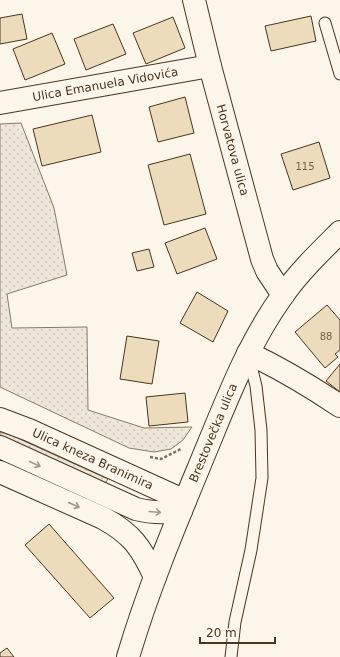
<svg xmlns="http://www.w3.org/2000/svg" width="340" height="657" font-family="'DejaVu Sans',sans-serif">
  <defs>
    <pattern id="grass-dots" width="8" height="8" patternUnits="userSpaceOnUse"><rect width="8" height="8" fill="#ede6d9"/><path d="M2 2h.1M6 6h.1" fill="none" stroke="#cdc6ba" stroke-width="1.8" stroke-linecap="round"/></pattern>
  </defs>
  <rect width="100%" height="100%" fill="#fbf6e9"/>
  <g fill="url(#grass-dots)" stroke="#887966">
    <path d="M21 123 54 208 67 275 7 294 12 328 87 327 88 410 144 428 192 427 183 440 171 449 154 452 129 448 0 387V124Z"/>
    <path d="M0 432 13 436 108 479 103 487 0 441Z"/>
  </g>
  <g fill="#ecdcbc" stroke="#4a3520">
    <path d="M22 14 27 39 0 44V18Z"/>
    <path d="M311 16 316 41 271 51 265 26Z"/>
    <path d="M173 17 185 48 146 64 133 33Z"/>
    <path d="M113 24 126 54 86 70 74 39Z"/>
    <path d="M52 33 65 64 25 80 13 49Z"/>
    <path d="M185 97 194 133 158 142 149 107Z"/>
    <path d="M92 115 101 152 42 166 33 129Z"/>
    <path d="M319 142 330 178 293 190 281 154Z"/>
    <path d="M190 154 206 214 164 225 148 165Z"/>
    <path d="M205 228 217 259 177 274 165 243Z"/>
    <path d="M149 249 154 267 137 271 132 253Z"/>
    <path d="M197 292 228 311 213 342 180 323Z"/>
    <path d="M327 305 340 320V350L335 354 338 357 325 368 295 332Z"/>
    <path d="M127 336 159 341 152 384 120 379Z"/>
    <path d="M340 364V392L326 381Z"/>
    <path d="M185 393 188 422 149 426 146 397Z"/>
    <path d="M49 524 114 598 90 618 25 545Z"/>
    <path d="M7 648 14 657H0V653Z"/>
  </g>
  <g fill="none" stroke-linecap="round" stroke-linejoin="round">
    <g stroke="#4a3520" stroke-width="13">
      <g id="service">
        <path d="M325 23 340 74"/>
        <path d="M231 657 235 622 251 550 262 478 261 430 256 386 249 358"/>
      </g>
    </g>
    <g stroke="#4a3520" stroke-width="24">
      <g id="minor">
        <path id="s1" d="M194 0 210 66 262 259 267 271 283 295"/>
        <path id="s2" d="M0 103 210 66"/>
        <path d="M248 353C280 368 310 386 340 406"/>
      </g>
    </g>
    <g stroke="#4a3520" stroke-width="24">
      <g id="tertiary">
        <path id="s3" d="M0 419 29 430 185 501"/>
        <path d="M0 447 136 509C151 513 165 513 181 511"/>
        <path d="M0 472 103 518C132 534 141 547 155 577"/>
        <path id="s4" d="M128 657C149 586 178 518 206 450 228 397 249 342 283 295 299 272 320 252 340 232"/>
      </g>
    </g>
    <path stroke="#7f6f5c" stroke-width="2.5" stroke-dasharray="3 2" stroke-linecap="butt" d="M150 457 161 459 181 449"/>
    <use href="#service" stroke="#fbf6e9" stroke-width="11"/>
    <use href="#minor" stroke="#fbf6e9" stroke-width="22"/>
    <use href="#tertiary" stroke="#fbf6e9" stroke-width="22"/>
  </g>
  <defs><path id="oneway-shaft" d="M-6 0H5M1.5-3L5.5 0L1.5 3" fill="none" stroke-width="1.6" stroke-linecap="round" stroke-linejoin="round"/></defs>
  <g stroke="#a29684">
    <use href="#oneway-shaft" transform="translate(35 464) rotate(25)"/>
    <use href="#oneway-shaft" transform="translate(74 505) rotate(24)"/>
    <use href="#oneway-shaft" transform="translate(155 512) rotate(5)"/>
  </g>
  <g text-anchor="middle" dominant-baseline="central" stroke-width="3" stroke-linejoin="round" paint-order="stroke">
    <g font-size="10" fill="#725f47">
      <text x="305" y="166">115</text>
      <text x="326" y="336">88</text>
    </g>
    <g font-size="12" fill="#4a3520" stroke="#fbf6e9">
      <text stroke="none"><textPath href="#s2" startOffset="107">Ulica Emanuela Vidovića</textPath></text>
      <text stroke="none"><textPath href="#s1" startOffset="155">Horvatova ulica</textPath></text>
      <text stroke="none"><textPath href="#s4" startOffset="240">Brestovečka ulica</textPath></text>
      <text stroke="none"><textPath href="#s3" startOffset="101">Ulica kneza Branimira</textPath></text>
    </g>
  </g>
  <path d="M200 637v6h75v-6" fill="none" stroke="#4a3520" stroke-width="2"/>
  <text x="206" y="637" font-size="12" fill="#4a3520" stroke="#fbf6e9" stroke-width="3" paint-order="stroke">20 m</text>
</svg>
